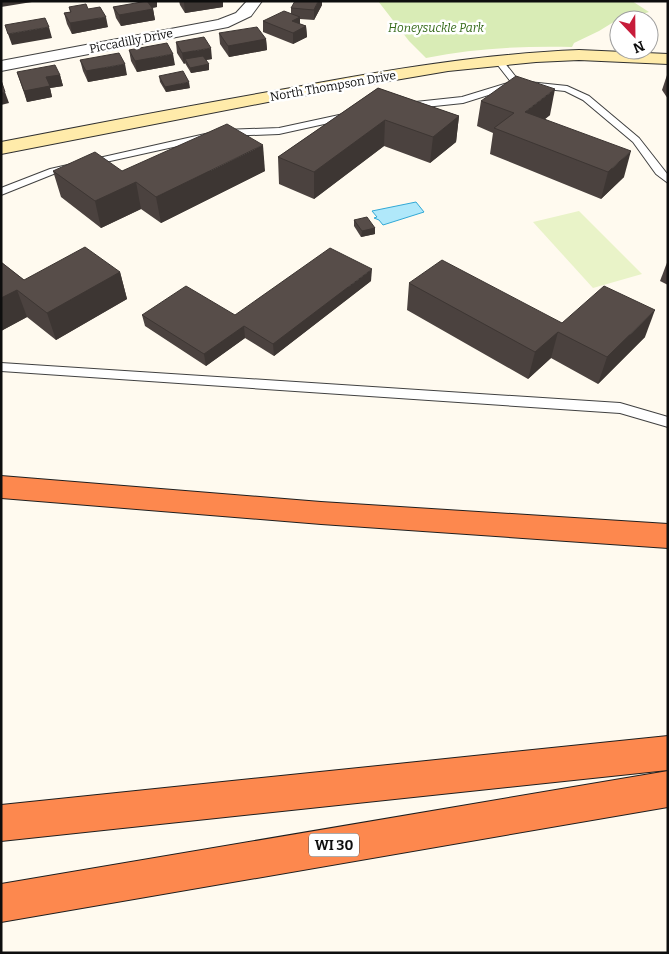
<svg xmlns="http://www.w3.org/2000/svg" width="669" height="954" font-family="Bitter,serif">
  <rect width="100%" height="100%" fill="#fffaef"/>
  <path fill="#d9ecb6" d="M378 1H632L649 12 612 23 599 31 574 43 572 47C523 46 474 48 426 58L409 41Z"/>
  <path fill="#e9f3c8" d="M579 211 642 274 593 288 533 222Z"/>
  <path fill="#b0e8fa" stroke="#32a9d6" d="M416 202 424 212 383 225 379 220 374 218 377 217 372 211Z"/>
  <g fill="none" stroke-linecap="round" stroke-linejoin="round">
    <g stroke="#414141" stroke-width="2">
      <g id="lane">
        <path d="M494 57H500L519 81 567 86 589 96 639 138 668 175V183L656 174 633 142 583 100 565 91 517 86 463 103 406 109 402 106 406 103 462 97 511 82 493 59Z"/>
        <path d="M353 112 358 115 356 117 279 134 223 136 56 173 1 195V188L50 169 223 130 279 128Z"/>
        <path d="M1 363 620 403 668 417V427L620 413 1 371Z"/>
      </g>
    </g>
    <g stroke="#414141" stroke-width="2">
      <path id="street" d="M247 1H262L251 16 228 27 1 71V61L218 20 236 13Z"/>
    </g>
    <g stroke="#303030" stroke-width="2">
      <path id="secondary" d="M579 50 668 54V64L579 60 536 62 448 71 278 100 1 154V142C98 123 194 105 291 88 387 70 482 54 579 50Z"/>
    </g>
    <g stroke="#1f1f1f" stroke-width="2">
      <g id="highway">
        <path d="M1 476 321 502 668 524V548L321 524 1 498Z"/>
        <path d="M668 736V770L1 841V805Z"/>
        <path d="M668 771V807L1 922V884Z"/>
      </g>
    </g>
    <use href="#lane" fill="#fff" fill-rule="evenodd"/>
    <use href="#street" fill="#fff" fill-rule="evenodd"/>
    <use href="#secondary" fill="#ffebaa" fill-rule="evenodd"/>
    <use href="#highway" fill="#fd884e" fill-rule="evenodd"/>
  </g>
  <g fill="#4b423f">
    <path d="M138 1H157V7L152 8 153 9 155 20 121 26 116 18 113 7 139 3Z"/>
    <path d="M179 1H223V7L185 13 180 5Z"/>
    <path d="M322 5 314 20 300 19V24L306 26 307 37 293 44 263 32V21L291 14V8Z"/>
    <path d="M69 7 88 9 108 27 72 34 67 24 64 13 70 12Z"/>
    <path d="M219 33 266 39 267 50 229 57 220 44Z"/>
    <path d="M176 42 212 59 206 60 209 70 191 73 185 63 184 64 177 53Z"/>
    <path d="M129 50 175 65 137 72 131 61Z"/>
    <path d="M80 60 127 75 88 82 83 71Z"/>
    <path d="M17 72 60 75 63 86 50 88 52 97 27 102Z"/>
    <path d="M668 72V99L662 90Z"/>
    <path d="M159 76 190 88 166 92 160 82Z"/>
    <path d="M378 88 459 116 456 142 430 163 384 146 314 199 279 184 278 157Z"/>
    <path d="M481 101 550 115 545 119 624 177 601 199 490 154 493 133 477 126Z"/>
    <path d="M53 171H265L161 223 141 209 101 228 61 197Z"/>
    <path d="M354 220 375 228V234L361 237 354 226Z"/>
    <path d="M668 260V285L660 281Z"/>
    <path d="M1 262 24 280 120 272 127 299 56 340 27 317 1 331Z"/>
    <path d="M371 281 274 356 245 338 206 366 145 326 142 315H235Z"/>
    <path d="M409 283 562 323 645 337 598 384 551 358 528 379 407 310Z"/>
  </g>
  <g fill="#3d3633">
    <path d="M1 1H38L1 7Z"/>
    <path d="M157 1V7L143 9 142 4Z"/>
    <path d="M191 1H223V7L185 13 184 2Z"/>
    <path d="M318 1H322V5L314 20V10Z"/>
    <path d="M153 9 155 20 121 26 119 15Z"/>
    <path d="M106 17 108 27 72 34 70 23Z"/>
    <path d="M300 17V28L292 21Z"/>
    <path d="M306 26 307 37 293 44V33Z"/>
    <path d="M49 27 52 38 12 45 8 34Z"/>
    <path d="M266 39 267 50 229 57 228 46Z"/>
    <path d="M211 48 212 59 187 63 185 59V63L184 64 182 53Z"/>
    <path d="M173 54 175 65 137 72 135 61Z"/>
    <path d="M125 64 127 75 88 82 86 71Z"/>
    <path d="M209 64V70L191 73 190 68Z"/>
    <path d="M60 75 63 86 50 88 52 97 27 102 24 91 46 77Z"/>
    <path d="M189 82 190 88 166 92 165 87Z"/>
    <path d="M555 89 550 115 521 138 525 112Z"/>
    <path d="M5 92 9 103 1 105V93Z"/>
    <path d="M459 116 456 142 430 163 433 137Z"/>
    <path d="M385 120 384 146 314 199V172Z"/>
    <path d="M263 145 265 171 161 223 156 197Z"/>
    <path d="M631 151 624 177 601 199 608 172Z"/>
    <path d="M136 182 141 209 101 228 95 201Z"/>
    <path d="M375 228V234L361 237 362 231Z"/>
    <path d="M372 269 371 281 274 356 273 344Z"/>
    <path d="M120 272 127 299 56 340 47 313Z"/>
    <path d="M17 290 27 317 1 331V298Z"/>
    <path d="M655 310 645 337 598 384 607 357Z"/>
    <path d="M244 326 245 338 206 366 204 354Z"/>
    <path d="M558 332 551 358 528 379 535 352Z"/>
  </g>
  <g fill="#574d49" stroke="#3d3633">
    <path d="M140 1H157L148 3 147 1 141 2Z"/>
    <path d="M147 1 153 9 119 15 113 7Z"/>
    <path d="M295 1H318L314 10 291 8Z"/>
    <path d="M86 4 88 9 100 7 106 17 70 23 64 13 71 12 69 7Z"/>
    <path d="M284 11 300 17 292 21 306 26 293 33 263 21Z"/>
    <path d="M45 18 49 27 8 34 5 25Z"/>
    <path d="M257 27 266 39 228 46 219 33Z"/>
    <path d="M204 37 211 48 182 53 176 42Z"/>
    <path d="M167 43 173 54 135 61 129 50Z"/>
    <path d="M119 53 125 64 86 71 80 60Z"/>
    <path d="M203 56 209 64 190 68 185 59Z"/>
    <path d="M55 65 60 75 46 77 50 86 24 91 17 72Z"/>
    <path d="M183 71 189 82 165 87 159 76Z"/>
    <path d="M516 76 555 89 525 112 631 151 608 172 494 128 514 113 481 101Z"/>
    <path d="M1 80 5 92 1 93Z"/>
    <path d="M378 88 459 116 433 137 385 120 314 172 278 157Z"/>
    <path d="M227 124 263 145 156 197 136 182 95 201 53 171 95 152 122 171Z"/>
    <path d="M367 217 375 228 362 231 354 220Z"/>
    <path d="M85 247 120 272 47 313 17 290 1 298V262L24 280Z"/>
    <path d="M330 248 372 269 273 344 244 326 204 354 142 315 186 286 235 315Z"/>
    <path d="M442 260 562 323 604 286 655 310 607 357 558 332 535 352 409 283Z"/>
  </g>
  <g text-anchor="middle" dominant-baseline="central" stroke-width="5" stroke-linejoin="round" paint-order="stroke">
    <g font-size="12" font-style="italic" fill="#356a1a" stroke="#fff">
      <text x="436" y="28">Honeysuckle Park</text>
    </g>
    <g font-size="12" fill="#0e0e0e" stroke="#fff">
      <text transform="translate(131 41) rotate(-11)">Piccadilly Drive</text>
      <text transform="translate(333 86) rotate(-10)">North Thompson Drive</text>
    </g>
    <rect fill="#fff" stroke="#565656" stroke-width="1" x="309" y="833.5" width="50" height="23" rx="4"/>
    <g font-size="14" font-weight="bold" fill="#0e0e0e">
      <text x="334" y="845">WI 30</text>
    </g>
  </g>
  <rect width="669" height="954" fill="none" stroke="#0e0e0e" stroke-width="5"/>
  <g transform="translate(634 35) rotate(158)"><circle r="24" fill="#ffffff" stroke="#9f9f9f"/>
  <path d="M0-4L9 19L0 12L-9 19Z" fill="#c71c3a"/>
  <text y="-8" font-size="14" font-weight="bold" text-anchor="middle" fill="#0e0e0e">N</text>
  </g>
</svg>
